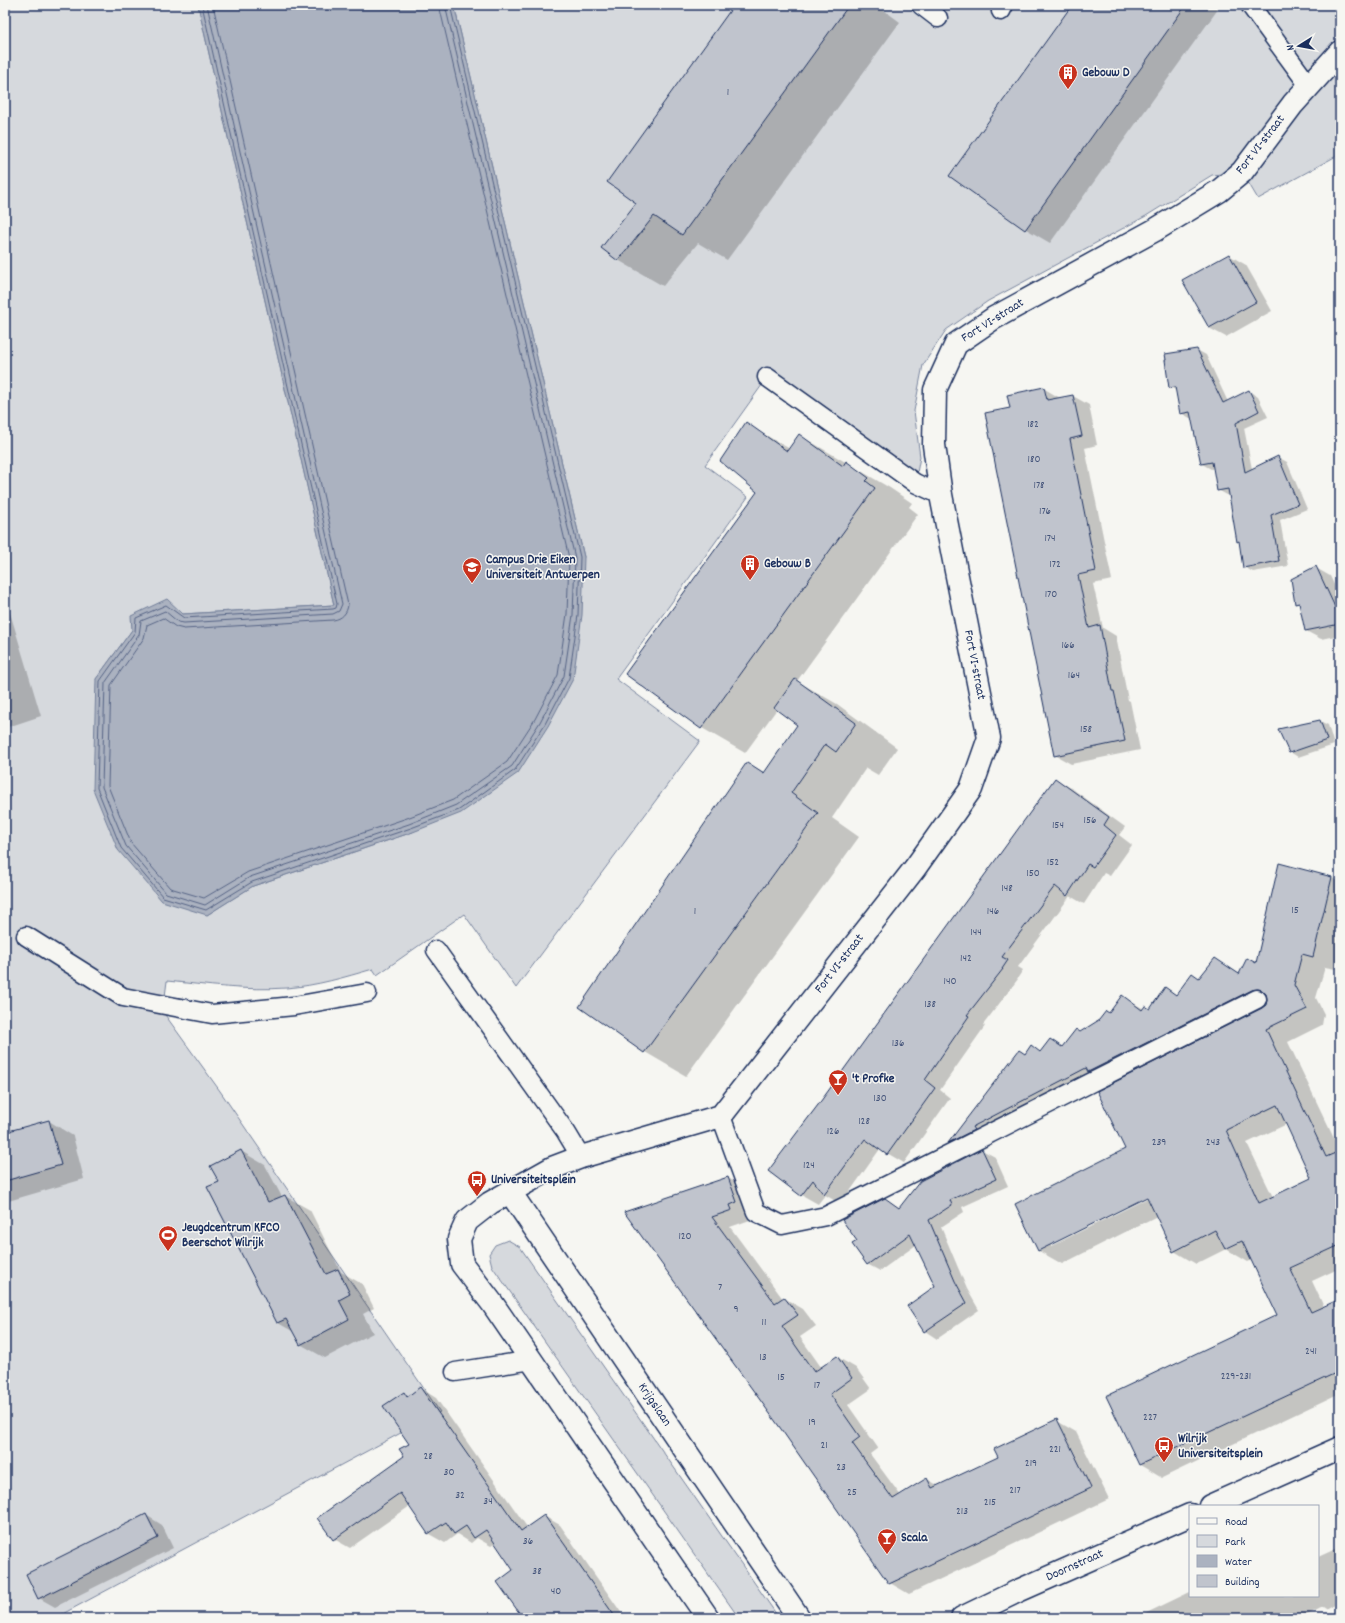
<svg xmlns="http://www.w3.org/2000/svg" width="1345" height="1623" font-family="Dekko,sans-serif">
  <rect width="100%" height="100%" fill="#f6f6f2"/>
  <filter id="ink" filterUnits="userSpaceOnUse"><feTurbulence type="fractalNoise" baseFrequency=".025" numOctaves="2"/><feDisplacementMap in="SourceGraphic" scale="8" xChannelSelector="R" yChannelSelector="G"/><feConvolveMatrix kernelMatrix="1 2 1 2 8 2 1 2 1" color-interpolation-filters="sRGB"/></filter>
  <g filter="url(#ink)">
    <g fill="#d6d9dd" stroke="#78849e">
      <path d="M5 5H198L334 605 183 614 132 630 96 679 207 915 253 886 413 832 584 557 454 5H1340V154L1258 199 1242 172 1212 175 1146 216 988 301 946 330 923 365 914 411 920 457 915 483 767 378 705 465 748 497 616 679 700 741 516 988 464 914 377 975 373 969C345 977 316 986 286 988 246 991 207 985 167 981L163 1012 220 1091 440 1412 55 1618H5Z"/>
      <path d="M508 1240 520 1247 779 1618H739L492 1266 489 1254 495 1245Z"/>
    </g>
    <path fill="#abb2c0" stroke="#717e99" d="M198 5H454L584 557 582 615 573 679 548 726 518 773 461 813 413 832 253 886 207 915 162 901 118 850 93 789 96 679 132 630 131 616 167 599 183 614 334 605Z"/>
    <g fill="#0003" fill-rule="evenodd">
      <path d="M736 5H877L900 22 727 260 698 243 663 286 618 260 637 203Z"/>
      <path d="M1073 5H1221L1050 243 1026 229 950 175Z"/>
      <path d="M1229 255 1246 265 1272 311 1226 337 1209 328Z"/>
      <path d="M1197 350 1206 355 1228 402 1249 391 1258 397 1268 417 1244 428 1252 469 1278 457 1287 462 1307 509 1280 520 1288 566 1253 572 1244 567 1240 542 1238 541 1230 495H1227L1218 490 1214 468 1211 469 1202 464 1193 418H1190L1181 413 1177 391 1170 387Z"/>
      <path d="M1043 388 1060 398 1073 396 1089 405 1097 445 1085 448 1112 580 1093 584 1103 628 1116 636 1128 700 1130 701 1140 750 1071 764 1055 755 1011 408Z"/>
      <path d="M746 424 790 449 799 435 890 488 912 503 909 507 918 514 797 681 837 704 897 748 878 775 866 768 832 818 859 837 686 1076 645 1052 581 1007 748 763 765 773 799 725 777 709 745 753 702 728 759 492Z"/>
      <path d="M1316 568 1330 576 1340 597V635L1321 639 1306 631 1301 605 1296 603Z"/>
      <path d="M5 596 41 716 5 728Z"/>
      <path d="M1320 721 1328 725 1334 745 1298 757 1290 752Z"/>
      <path d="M1055 779 1071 788 1125 827 1119 835 1132 845 1110 876 1104 873 1084 904 1070 896 1018 967 1023 970 1017 979H1018L983 1025 985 1026 940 1090 950 1098 904 1163 880 1149 841 1204 825 1195 818 1204 802 1195 770 1171Z"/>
      <path d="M1340 812V821L1336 813Z"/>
      <path d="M1331 877 1340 883V948L1335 969 1325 967 1316 998 1324 1014 1322 1025 1288 1042 1340 1151V1268L1312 1281 1324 1307 1340 1300V1393L1162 1478 1140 1465 1107 1397 1278 1316 1252 1260 1248 1262 1226 1249 1196 1264 1174 1251 1157 1216 1062 1264 1039 1251 1016 1204 1126 1150 1112 1085 1107 1082 995 1141V1143L982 1150 995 1157 1008 1186 962 1207 964 1212 941 1227 967 1289 979 1310 937 1339 925 1331 908 1306 937 1287 916 1245 880 1271 867 1264 858 1241 885 1199 900 1208 972 1155 950 1142 1019 1051 1025 1055 1031 1047 1041 1052 1050 1040 1063 1048 1081 1033 1110 1014 1122 997 1144 1009 1151 1010 1165 988 1177 995 1200 979 1215 959 1240 974 1257 964ZM1287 1124 1312 1178 1273 1197 1247 1143ZM1151 1194 1152 1196 1051 1246V1244Z"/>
      <path d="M49 1121 73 1136 84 1179 5 1202V1134Z"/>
      <path d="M241 1151 265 1165 282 1197 285 1196 310 1210 341 1272 362 1284 374 1308 363 1314 373 1333 325 1358 300 1344 294 1332 278 1323 209 1187 220 1182Z"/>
      <path d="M728 1178 747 1189 748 1215 750 1220 730 1227 783 1299 784 1298 803 1309 816 1326 800 1337 821 1367 837 1357 856 1368 871 1389 848 1405 878 1448 870 1454 901 1496 927 1479 939 1486 999 1458 1057 1421 1076 1432 1109 1499 909 1594 890 1583 718 1339 626 1212Z"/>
      <path d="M420 1388 436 1398 527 1527 544 1516 560 1525 625 1618H525L514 1570 496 1543 491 1546 477 1538 471 1543 457 1534 445 1543 429 1534 410 1506 350 1548 334 1539 406 1457 410 1444 404 1394 409 1397Z"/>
      <path d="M146 1515 162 1525 173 1548 55 1607 39 1598Z"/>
      <path d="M1340 1547V1601L1326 1609 1323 1607 1301 1618H1136L1190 1592V1596H1318V1557Z"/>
    </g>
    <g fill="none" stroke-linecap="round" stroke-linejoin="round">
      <g stroke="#556385" stroke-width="1">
        <path d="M202 5 337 604 336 608 333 609 184 618 166 605 136 618 135 632 100 681 97 788 121 848 163 897 206 910 252 882 411 828 459 810 515 770 545 724 569 678 578 615 580 557 450 5"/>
        <path d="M207 5 342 604 339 611 333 614 184 623 178 622 165 611 141 621 139 635 105 683 102 787 126 846 166 893 205 905 250 877 409 824 456 805 512 766 540 722 564 676 573 615 575 558 445 5"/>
        <path d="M213 5 348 605C347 613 342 619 333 620L184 629 176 627 163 618 147 625 144 638 111 685 108 786 131 843 170 888 204 898 248 872 407 818 453 800 507 762 535 719 558 675 567 614 569 558 439 5"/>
      </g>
    </g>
    <g fill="#c0c4cd" stroke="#1b2f5e" fill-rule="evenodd">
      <path d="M734 5H849L682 235 654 216 618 261 601 248 636 203 607 182Z"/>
      <path d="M1072 5H1186L1025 230 949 176Z"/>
      <path d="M1229 254 1256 302 1209 328 1182 280Z"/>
      <path d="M1197 349 1223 403 1249 390 1259 411 1236 423 1245 472 1278 456 1298 504 1271 515 1279 561 1243 568 1239 541 1237 542 1228 489 1217 491 1212 462 1201 464 1190 412 1180 414 1175 387 1169 388 1165 360H1166L1165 354Z"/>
      <path d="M1044 387 1047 400 1073 395 1082 436 1070 439 1096 571 1078 575 1089 628 1100 625 1112 691H1114L1125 741 1054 756 985 413 1010 408 1007 395Z"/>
      <path d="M746 422 787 451 799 434 843 466 846 461 869 478 866 481 875 488 701 729 625 674 757 492 720 461Z"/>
      <path d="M1316 566 1340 618V624L1305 631 1299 603 1295 604 1291 579Z"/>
      <path d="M795 679 856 723 836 752 825 744 791 793 818 813 644 1053 579 1007 747 762 764 773 797 725 774 708Z"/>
      <path d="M1320 720 1327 740 1289 753 1278 729Z"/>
      <path d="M1055 778 1109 817 1104 825 1116 835 1093 867 1088 864 1067 896 1055 886 1002 957 1008 960 1002 969H1003L967 1015 969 1016 925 1080 935 1088 887 1155 865 1139 824 1195 813 1180 801 1196 768 1171 818 1105Z"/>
      <path d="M1279 863 1332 877 1313 957 1302 954 1294 985 1307 1009 1266 1029 1326 1157 1340 1151V1245L1290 1268 1311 1312 1340 1299V1371L1139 1465 1106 1396 1277 1315 1242 1241 1225 1249 1215 1230 1173 1252 1147 1197 1038 1251 1015 1204 1125 1149 1097 1091 1262 1008 1266 1005 1267 1000 1266 994 1262 990 1258 989 1252 990 1088 1072 1086 1068 1061 1081 972 1127 974 1130 948 1143 1019 1050 1025 1054 1031 1045 1040 1052 1050 1039 1062 1047 1076 1029 1080 1032 1099 1020 1106 1011 1109 1013 1122 995 1142 1010 1145 1006 1150 1009 1165 987 1176 995 1192 973 1199 978 1215 958 1239 974 1247 958 1256 963ZM1277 1105 1311 1178 1259 1203 1226 1130Z"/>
      <path d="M49 1120 61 1165 5 1181V1132Z"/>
      <path d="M982 1149 996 1179 950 1200 952 1205 929 1220 955 1281 967 1303 924 1332 907 1306 935 1286 910 1234 867 1265 852 1244 857 1241 842 1220 885 1198 899 1208 920 1181Z"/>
      <path d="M241 1150 268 1202 285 1195 326 1274 338 1269 350 1294 339 1300 349 1319 300 1345 286 1319 277 1323 207 1187 219 1182 210 1166Z"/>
      <path d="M728 1177 737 1202 730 1205 732 1210 712 1217 775 1303 784 1297 798 1315 782 1326 814 1372 837 1356 852 1378 830 1394 860 1437 852 1443 893 1499 927 1478 932 1488 998 1457 994 1449 1057 1419 1091 1488 889 1584 781 1429 624 1212Z"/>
      <path d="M420 1387 521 1531 544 1515 616 1618H523L497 1582 513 1570 486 1530 474 1538 466 1526 454 1534 446 1522 428 1534 400 1493 333 1540 317 1518 404 1456 399 1449 409 1444 383 1406 404 1392 407 1397Z"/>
      <path d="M146 1514 158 1538 38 1599 26 1574Z"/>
    </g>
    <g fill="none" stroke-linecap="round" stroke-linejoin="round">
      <g stroke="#1b2f5e" stroke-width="21">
        <g id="service">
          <path d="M921 5 938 18"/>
          <path d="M1250 5 1310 87"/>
          <path d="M1001 11 1004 5"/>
          <path d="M767 377 915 483 941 495"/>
          <path d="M26 936 123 997 212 1014 294 1006 367 993"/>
          <path d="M436 950 566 1132 581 1157"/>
          <path d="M721 1116 756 1212 782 1225 826 1216 1257 999"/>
          <path d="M455 1372 532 1360"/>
        </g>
      </g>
      <g stroke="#1b2f5e" stroke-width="25">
        <g id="minor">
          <path d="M510 1192 799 1618"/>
          <path d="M708 1618 492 1303 462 1264 459 1239 467 1221 490 1203 552 1168 581 1157 721 1116 915 868 971 789 989 738 941 495 934 445 935 390 956 344 994 318 1155 230 1219 191 1242 172 1293 104 1340 52"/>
        </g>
      </g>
      <g stroke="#1b2f5e" stroke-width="25">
        <g id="tertiary">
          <path d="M1210 1506 1340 1448"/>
          <path d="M962 1618 1018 1591 1190 1515"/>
        </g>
      </g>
      <use href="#service" stroke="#f6f6f2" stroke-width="18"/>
      <use href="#minor" stroke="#f6f6f2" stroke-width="22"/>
      <use href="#tertiary" stroke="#f6f6f2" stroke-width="22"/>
    </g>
  </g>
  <defs>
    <g id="building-pin" transform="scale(1)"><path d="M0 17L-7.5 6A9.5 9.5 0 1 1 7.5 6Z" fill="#c8321e" stroke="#f6f6f2"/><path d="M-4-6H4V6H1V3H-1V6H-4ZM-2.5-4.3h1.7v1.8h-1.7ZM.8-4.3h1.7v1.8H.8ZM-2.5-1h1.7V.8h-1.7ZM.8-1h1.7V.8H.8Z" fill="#fff"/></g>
    <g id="university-pin" transform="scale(1)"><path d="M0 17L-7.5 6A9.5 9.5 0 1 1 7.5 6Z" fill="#c8321e" stroke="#f6f6f2"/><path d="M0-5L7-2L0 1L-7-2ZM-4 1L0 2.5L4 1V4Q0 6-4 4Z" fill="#fff"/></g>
    <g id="bar-pin" transform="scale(1)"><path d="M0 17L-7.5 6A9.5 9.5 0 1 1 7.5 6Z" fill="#c8321e" stroke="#f6f6f2"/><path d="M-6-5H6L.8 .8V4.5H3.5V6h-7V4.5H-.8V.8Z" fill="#fff"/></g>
    <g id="bus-pin" transform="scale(1)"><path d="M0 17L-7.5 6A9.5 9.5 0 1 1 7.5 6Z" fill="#c8321e" stroke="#f6f6f2"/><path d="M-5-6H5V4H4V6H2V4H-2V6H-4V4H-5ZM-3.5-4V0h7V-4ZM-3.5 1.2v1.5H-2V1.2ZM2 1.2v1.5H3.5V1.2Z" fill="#fff"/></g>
    <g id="stadium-pin" transform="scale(1)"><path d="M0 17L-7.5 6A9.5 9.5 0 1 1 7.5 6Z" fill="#c8321e" stroke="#f6f6f2"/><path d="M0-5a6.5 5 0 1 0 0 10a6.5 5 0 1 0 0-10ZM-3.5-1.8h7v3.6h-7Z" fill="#fff"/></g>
  </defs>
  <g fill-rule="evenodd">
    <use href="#building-pin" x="1068" y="73"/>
    <use href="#building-pin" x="750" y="564"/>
    <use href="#university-pin" x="472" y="567"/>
    <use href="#bar-pin" x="838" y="1079"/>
    <use href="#bus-pin" x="477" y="1180"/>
    <use href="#stadium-pin" x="168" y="1235"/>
    <use href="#bus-pin" x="1164" y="1446"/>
    <use href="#bar-pin" x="887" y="1538"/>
  </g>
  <g text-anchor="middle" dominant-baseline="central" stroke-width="3" stroke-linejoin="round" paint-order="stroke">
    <g font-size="11" fill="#44547a">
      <text x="728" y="93">1</text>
      <text x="1033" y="425">182</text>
      <text x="1034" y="460">180</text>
      <text x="1039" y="486">178</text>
      <text x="1045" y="512">176</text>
      <text x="1050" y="539">174</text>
      <text x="1055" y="565">172</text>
      <text x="1051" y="595">170</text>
      <text x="1068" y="646">166</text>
      <text x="1074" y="676">164</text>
      <text x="1086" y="730">158</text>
      <text x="1090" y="821">156</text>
      <text x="1058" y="826">154</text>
      <text x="1053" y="863">152</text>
      <text x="1033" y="874">150</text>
      <text x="1007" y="889">148</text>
      <text x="1295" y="911">15</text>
      <text x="695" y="912">1</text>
      <text x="993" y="912">146</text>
      <text x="976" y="933">144</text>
      <text x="966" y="959">142</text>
      <text x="950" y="982">140</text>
      <text x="930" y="1005">138</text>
      <text x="898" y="1044">136</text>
      <text x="880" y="1099">130</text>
      <text x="864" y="1122">128</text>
      <text x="833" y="1132">126</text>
      <text x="1159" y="1143">239</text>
      <text x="1213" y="1143">243</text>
      <text x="809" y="1166">124</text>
      <text x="685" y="1237">120</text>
      <text x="720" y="1288">7</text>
      <text x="736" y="1310">9</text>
      <text x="764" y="1323">11</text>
      <text x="1311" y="1352">241</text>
      <text x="763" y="1358">13</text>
      <text x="1236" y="1377">229-231</text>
      <text x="781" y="1378">15</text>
      <text x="817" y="1386">17</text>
      <text x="1150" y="1418">227</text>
      <text x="812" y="1423">19</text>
      <text x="824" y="1446">21</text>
      <text x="1055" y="1450">221</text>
      <text x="428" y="1457">28</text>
      <text x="1031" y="1464">219</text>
      <text x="841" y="1468">23</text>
      <text x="449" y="1473">30</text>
      <text x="1015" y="1491">217</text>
      <text x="852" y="1493">25</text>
      <text x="460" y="1496">32</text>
      <text x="488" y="1502">34</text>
      <text x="990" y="1503">215</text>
      <text x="962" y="1512">213</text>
      <text x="528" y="1542">36</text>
      <text x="537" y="1572">38</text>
      <text x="556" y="1592">40</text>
    </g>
    <g font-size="13" font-weight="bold" fill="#1b2f5e" stroke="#f6f6f2" text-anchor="start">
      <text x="1082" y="73">Gebouw D</text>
      <text x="486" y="560">Campus Drie Eiken<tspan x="486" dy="15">Universiteit Antwerpen</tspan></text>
      <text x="764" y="564">Gebouw B</text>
      <text x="852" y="1079">'t Profke</text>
      <text x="491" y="1180">Universiteitsplein</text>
      <text x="182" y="1228">Jeugdcentrum KFCO<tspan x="182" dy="15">Beerschot Wilrijk</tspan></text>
      <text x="1178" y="1439">Wilrijk<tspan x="1178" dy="15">Universiteitsplein</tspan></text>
      <text x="901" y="1538">Scala</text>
    </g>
    <g font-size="13" fill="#1b2f5e" stroke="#f6f6f2">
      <text transform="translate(1261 145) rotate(-52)">Fort VI-straat</text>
      <text transform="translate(993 321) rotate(-32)">Fort VI-straat</text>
      <text transform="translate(974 665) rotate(79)">Fort VI-straat</text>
      <text transform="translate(840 964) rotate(-52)">Fort VI-straat</text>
      <text transform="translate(654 1405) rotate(56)">Krijgslaan</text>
      <text transform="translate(1075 1566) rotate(-24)">Doornstraat</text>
    </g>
  </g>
  <rect width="1345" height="1623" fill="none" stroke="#f6f6f2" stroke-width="20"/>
  <rect x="10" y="10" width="1325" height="1603" fill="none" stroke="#1b2f5e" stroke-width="1.5" filter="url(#ink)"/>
  <rect x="1189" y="1505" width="130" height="92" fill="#f6f6f2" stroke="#9ea6b7"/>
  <rect x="1197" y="1518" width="20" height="6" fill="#f6f6f2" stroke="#9ea6b7"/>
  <text x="1225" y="1525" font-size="12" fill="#1b2f5e">Road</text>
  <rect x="1197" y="1535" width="20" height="12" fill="#d6d9dd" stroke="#9ea6b7"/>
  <text x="1225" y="1545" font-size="12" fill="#1b2f5e">Park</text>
  <rect x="1197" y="1555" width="20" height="12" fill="#abb2c0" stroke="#9ea6b7"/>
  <text x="1225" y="1565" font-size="12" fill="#1b2f5e">Water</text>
  <rect x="1197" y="1575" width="20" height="12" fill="#c0c4cd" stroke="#9ea6b7"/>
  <text x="1225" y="1585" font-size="12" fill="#1b2f5e">Building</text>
  <g transform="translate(1299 46) rotate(259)" stroke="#f6f6f2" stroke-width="3" paint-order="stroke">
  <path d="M0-3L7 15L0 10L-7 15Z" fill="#1b2f5e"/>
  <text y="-6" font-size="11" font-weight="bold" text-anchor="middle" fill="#1b2f5e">N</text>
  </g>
</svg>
